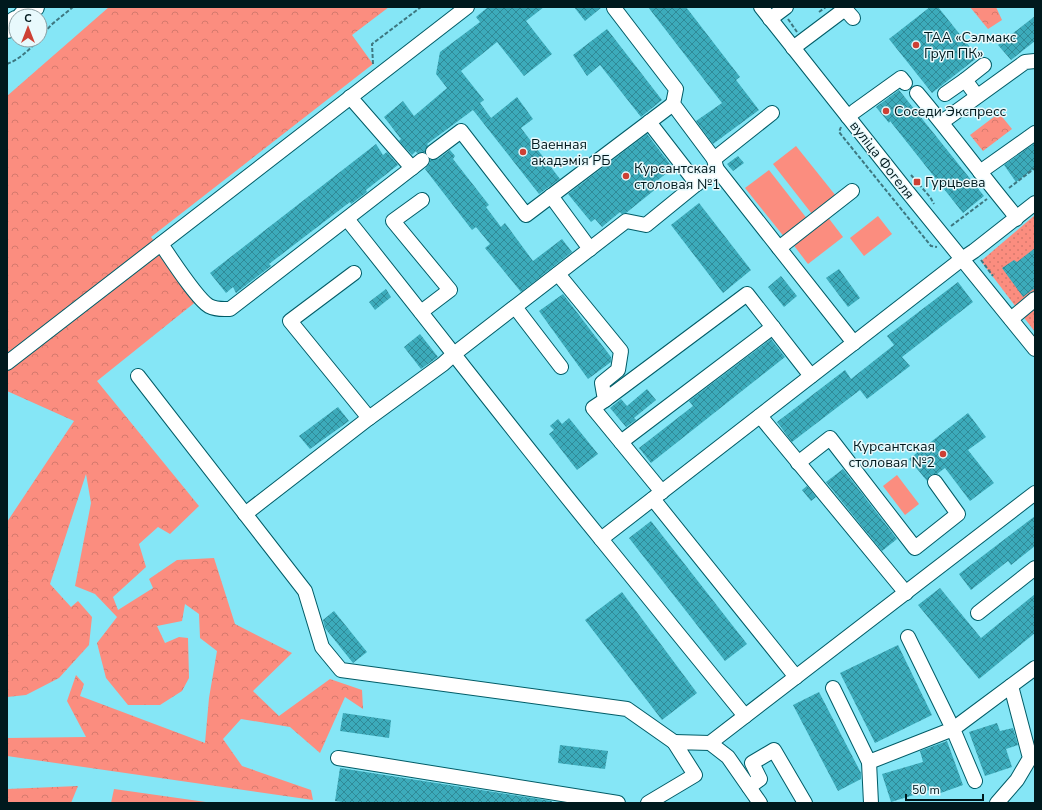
<svg xmlns="http://www.w3.org/2000/svg" width="1042" height="810" font-family="'Nunito Sans',sans-serif">
  <defs>
    <pattern id="grass-dots" width="8" height="8" patternUnits="userSpaceOnUse"><rect width="8" height="8" fill="#fb8d7f"/><path d="M2 2h.1M6 6h.1" fill="none" stroke="#d5796d" stroke-width="1.8" stroke-linecap="round"/></pattern>
    <pattern id="forest-crowns" width="20" height="18" patternUnits="userSpaceOnUse"><rect width="20" height="18" fill="#fb8d7f"/><path d="M2 6a3 3 0 1 1 6 0M12 15a3 3 0 1 1 6 0" fill="none" stroke="#d5796d"/></pattern>
    <pattern id="building-cross-hatch" width="8" height="8" patternUnits="userSpaceOnUse"><rect width="8" height="8" fill="#3cabbb"/><path d="M0 0l8 8M0 8l8-8" fill="none" stroke="#308a97"/></pattern>
  </defs>
  <rect width="100%" height="100%" fill="#85e6f6"/>
  <path fill="url(#grass-dots)" d="M1035 215V332L981 261Z"/>
  <g fill="url(#forest-crowns)">
    <path d="M109 7H389L352 35 373 64 151 237 198 300 97 381 199 506 170 534 158 527 139 544 146 567 113 597 118 610 153 588 149 579 177 560 214 558 235 624 292 653 253 691 279 716 330 679 362 690 363 709 345 697 320 753 290 727 241 719 223 739 242 766 311 790 313 800 7 756V738L86 737 67 701 76 675 84 684 80 696 205 743 209 698 217 651 200 638 199 614 185 604 182 621 157 626 165 643 179 637 188 638 189 678 182 691 160 705H128L106 678 97 643 117 617 95 594 75 586 91 503 86 474 50 584 71 607 78 601 92 617 89 645 59 678 26 695 7 697V522L74 421 7 391V96Z"/>
    <path d="M970 7H996L1002 20 988 29Z"/>
    <path d="M999 113 1012 129 983 151 970 135Z"/>
    <path d="M78 786 71 803H7V789Z"/>
    <path d="M114 789 213 803H111Z"/>
  </g>
  <g fill="#fb8d7f">
    <path d="M796 146 836 196 812 214 773 164Z"/>
    <path d="M769 170 808 220 785 238 745 188Z"/>
    <path d="M827 216 843 237 808 264 792 243Z"/>
    <path d="M878 216 892 234 864 256 850 238Z"/>
    <path d="M897 475 919 504 905 515 883 486Z"/>
  </g>
  <g fill="url(#building-cross-hatch)">
    <path d="M488 7H544L526 21 552 54 524 76 497 42 461 71 484 100 480 103 491 118 517 97 533 119 521 128 560 179 539 194 473 110 427 144 428 145 425 152 417 153 416 151 412 155 399 141 401 139 384 117 403 101 414 116 447 88 436 74 440 52 480 22 476 17Z"/>
    <path d="M574 7H602L585 21Z"/>
    <path d="M648 7H686L740 77 736 80 759 110 713 144 696 121 722 103Z"/>
    <path d="M930 7H938L978 57 932 93 889 39Z"/>
    <path d="M1035 16V41L1011 60 998 45Z"/>
    <path d="M607 29 662 100 641 117 600 65 587 76 573 55Z"/>
    <path d="M899 90 984 196 963 213 890 121 889 123 876 107Z"/>
    <path d="M647 134 673 168 653 184 657 188 626 213 622 214 620 212 602 227 595 219 591 222 568 194Z"/>
    <path d="M1035 143V168L1016 182 1004 165Z"/>
    <path d="M376 144 383 155 387 152 398 165 366 190 367 192 351 204 350 202 269 264 271 266 236 293 233 287 226 293 210 273Z"/>
    <path d="M450 150 455 156 453 159 489 205 486 207 501 227 505 223 533 261 562 239 572 252 521 292 485 248 490 244 476 227 472 230 425 169 430 163V160L438 159Z"/>
    <path d="M738 156 744 163 733 171 727 164Z"/>
    <path d="M699 203 751 270 723 293 671 225Z"/>
    <path d="M1035 248V288L1023 297 1002 268 1014 260 1017 262Z"/>
    <path d="M839 269 860 298 848 307 826 278Z"/>
    <path d="M781 276 797 296 784 307 768 287Z"/>
    <path d="M958 282 973 302 902 357 910 366 867 399 860 390 792 442 777 422 845 370 851 379 894 345 887 336Z"/>
    <path d="M386 289 391 297 375 310 369 302Z"/>
    <path d="M563 294 611 357V362L588 379 539 311Z"/>
    <path d="M420 334 438 357 421 369 404 347Z"/>
    <path d="M771 339 785 357 651 463 639 448 693 406 689 401Z"/>
    <path d="M647 389 656 400 634 418 636 420 626 427 610 408 621 399 627 406Z"/>
    <path d="M338 407 349 421 310 449 299 436Z"/>
    <path d="M968 413 986 437 968 450 994 483 970 501 945 468 937 474 930 475 927 481 909 459Z"/>
    <path d="M569 418 598 454 577 470 549 434 554 430 550 426 558 419 562 424Z"/>
    <path d="M843 469 897 539 882 551 826 482Z"/>
    <path d="M807 486 816 497 811 501 802 490Z"/>
    <path d="M1035 516V546L1011 565 1008 561 971 590 959 574Z"/>
    <path d="M651 521 747 644 725 661 629 538Z"/>
    <path d="M940 588 981 638 1035 594V633L979 679 918 605Z"/>
    <path d="M622 592 697 693 662 720 585 620Z"/>
    <path d="M334 611 367 652 353 663 325 628 323 620Z"/>
    <path d="M898 645 932 715 875 743 840 673Z"/>
    <path d="M819 692 861 773V779L838 791 793 705Z"/>
    <path d="M343 713 391 720 389 738 340 731Z"/>
    <path d="M997 723 1000 731 1013 728 1018 745 1006 749 1012 767 985 776 969 732Z"/>
    <path d="M947 741 963 785 935 795 933 789 891 802 882 774 923 762 920 751Z"/>
    <path d="M560 745 608 751 605 769 558 763Z"/>
    <path d="M340 768 552 801V803H349L335 801Z"/>
  </g>
  <g fill="none" stroke-linecap="round" stroke-linejoin="round">
    <g stroke="#005c67" stroke-width="16">
      <g id="minor">
        <path d="M761 7 906 190 1035 349"/>
        <path d="M614 8 676 89 673 104 714 159"/>
        <path d="M845 9 853 18"/>
        <path d="M770 19 786 7"/>
        <path d="M793 48 845 9 843 7"/>
        <path d="M917 93C950 132 980 173 1013 213L1016 219"/>
        <path d="M945 94 965 80"/>
        <path d="M977 96 965 80 984 65"/>
        <path d="M848 117 855 111 901 78 905 83"/>
        <path d="M649 122 697 184"/>
        <path d="M942 122 1025 62 1035 61"/>
        <path d="M433 152 461 131 526 215 673 104"/>
        <path d="M716 167 714 159 772 113"/>
        <path d="M412 168 422 160"/>
        <path d="M980 172 1035 133"/>
        <path d="M551 196 590 249"/>
        <path d="M347 219C432 325 515 434 601 539"/>
        <path d="M161 244C170 257 197 299 209 306 217 310 222 309 230 309L412 168 350 97"/>
        <path d="M779 248 854 343"/>
        <path d="M354 273 290 321 369 418 443 364 454 354 626 221 646 225 716 168 779 248 852 191"/>
        <path d="M558 274 621 351 618 370 602 383 605 400 593 408 662 492"/>
        <path d="M515 307 561 367"/>
        <path d="M421 312 450 290 393 221 422 200"/>
        <path d="M1011 319 1035 299"/>
        <path d="M7 363 467 7"/>
        <path d="M138 376 305 591 322 647 341 670 627 709 674 742"/>
        <path d="M605 400 747 294 811 376"/>
        <path d="M760 416 906 593"/>
        <path d="M621 442 773 327"/>
        <path d="M798 463 830 438 915 548 958 514 935 482"/>
        <path d="M653 499 796 677"/>
        <path d="M245 514 369 418"/>
        <path d="M978 613 1035 568"/>
        <path d="M833 688 869 762 953 729 908 637"/>
        <path d="M745 716 601 539 962 259 974 251 1035 203"/>
        <path d="M710 743 1035 493"/>
        <path d="M338 758 618 803"/>
        <path d="M869 762 871 803"/>
        <path d="M975 781 953 729 1035 668"/>
        <path d="M749 787 760 779 752 763 774 750 805 803"/>
        <path d="M648 803 695 775 674 742 710 743 728 757 760 803"/>
        <path d="M997 803 1017 780 1030 758 1011 686"/>
      </g>
    </g>
    <g stroke="#005c67" stroke-width="22">
      <g id="highway">
        <path d="M23 16 34 7"/>
        <path d="M7 28 16 21"/>
      </g>
    </g>
    <g stroke="#3d7780" stroke-width="2" stroke-dasharray="4 2" stroke-linecap="butt">
      <path d="M819 12 826 7"/>
      <path d="M788 19 797 32"/>
      <path d="M40 38 51 25 73 7"/>
      <path d="M7 64C20 59 29 50 38 40"/>
      <path d="M373 64 372 44 421 7"/>
      <path d="M841 127 839 132 931 246 937 247"/>
      <path d="M911 175 930 197 934 204"/>
      <path d="M1009 188 1035 168"/>
      <path d="M951 226 987 199"/>
      <path d="M981 260 993 276"/>
    </g>
    <use href="#minor" stroke="#fff" stroke-width="14"/>
    <use href="#highway" stroke="#fff" stroke-width="20"/>
  </g>
  <g fill="#cd4034" stroke="#e8f9fc" stroke-width="1.5">
    <circle cx="916" cy="45" r="4"/>
    <circle cx="886" cy="111" r="4"/>
    <circle cx="523" cy="152" r="4"/>
    <circle cx="626" cy="176" r="4"/>
    <rect x="913" y="178" width="8" height="8" rx="2"/>
    <circle cx="943" cy="454" r="4"/>
  </g>
  <g text-anchor="middle" dominant-baseline="central" stroke-width="3" stroke-linejoin="round" paint-order="stroke">
    <g font-size="14" fill="#00191d" stroke="#e8f9fc" text-anchor="start">
      <text x="924" y="37">ТАА «Сэлмакс<tspan x="924" dy="16">Груп ПК»</tspan></text>
      <text x="894" y="111">Соседи Экспресс</text>
      <text x="531" y="144">Ваенная<tspan x="531" dy="16">акадэмія РБ</tspan></text>
      <text x="634" y="168">Курсантская<tspan x="634" dy="16">столовая №1</tspan></text>
      <text x="925" y="182">Гурцьева</text>
      <text x="935" y="446" text-anchor="end">Курсантская<tspan x="935" dy="16">столовая №2</tspan></text>
    </g>
    <g font-size="14" fill="#00191d" stroke="#e8f9fc">
      <text transform="translate(882 160) rotate(52)">вуліца Фогеля</text>
    </g>
  </g>
  <rect width="1042" height="810" fill="none" stroke="#00191d" stroke-width="16"/>
  <g transform="translate(28 28)"><circle r="19" fill="#e8f9fc" stroke="#8b9fa3"/>
  <path d="M0-3L7 15L0 10L-7 15Z" fill="#cd4034"/>
  <text y="-6" font-size="11" font-weight="bold" text-anchor="middle" fill="#00191d">С</text>
  </g>
  <path d="M906 794v6h77v-6" fill="none" stroke="#00191d" stroke-width="2"/>
  <text x="912" y="794" font-size="12" fill="#00191d" stroke="#e8f9fc" stroke-width="3" paint-order="stroke">50 m</text>
</svg>
